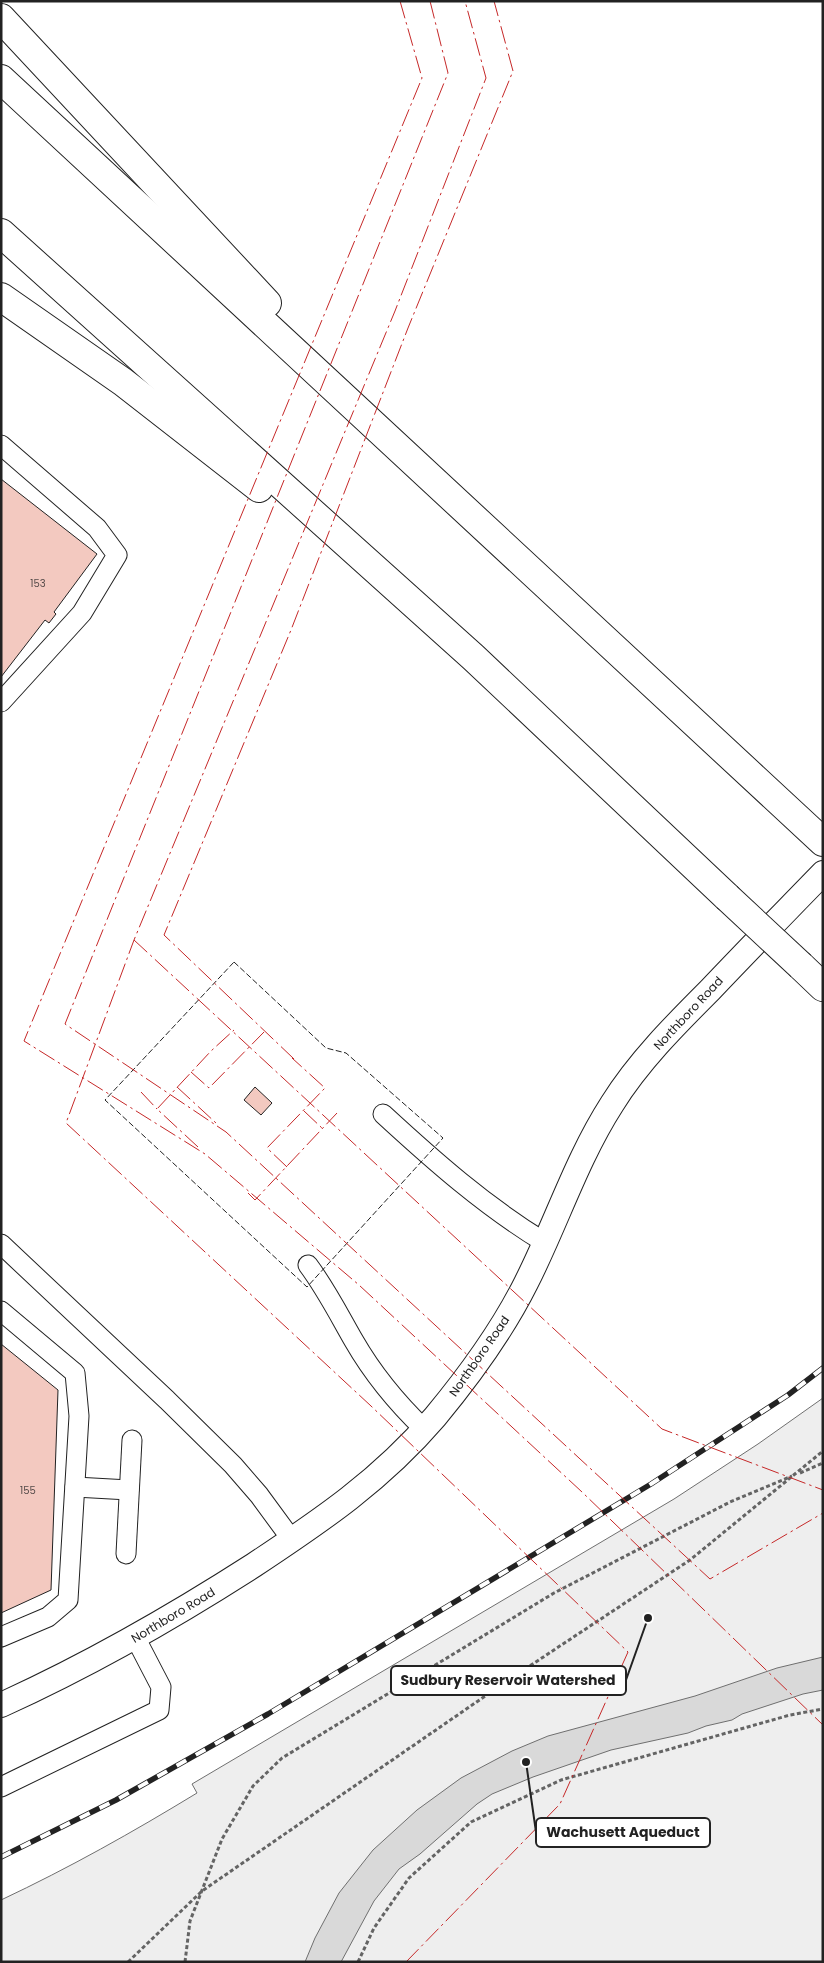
<svg xmlns="http://www.w3.org/2000/svg" width="824" height="1963" font-family="Poppins,sans-serif">
  <rect width="100%" height="100%" fill="#fff"/>
  <path fill="#eee" stroke="#6f6f6f" d="M823 1398V1962H1V1900C69 1868 133 1832 197 1793L192 1784 674 1499 758 1444Z"/>
  <path fill="#d9d9d9" stroke="#6f6f6f" d="M823 1657V1690L803 1694 742 1714 732 1720 706 1726 688 1733 611 1750 533 1777 492 1794 477 1804 420 1854 399 1869 374 1901 341 1962H305L315 1938 339 1893 373 1850 417 1810 461 1778 512 1751 548 1736 695 1696 777 1668Z"/>
  <g fill="#f3c9c0" stroke="#222">
    <path d="M1 479 97 554 54 612 56 614 49 623 45 620 1 677Z"/>
    <path d="M255 1087 272 1103 261 1115 244 1100Z"/>
    <path d="M1 1344 58 1390 51 1590 1 1613Z"/>
  </g>
  <g fill="none" stroke-linecap="round" stroke-linejoin="round">
    <g stroke="#222" stroke-width="21">
      <g id="minor">
        <path d="M1 445 97 528 117 555 82 613 1 702"/>
        <path d="M383 1114C434 1161 485 1206 544 1242"/>
        <path d="M1 1244 167 1400 233 1465 259 1495 292 1540"/>
        <path d="M308 1265C326 1289 339 1315 354 1341 373 1374 397 1403 424 1429"/>
        <path d="M1 1311 75 1373 79 1416 68 1600 48 1617 1 1637"/>
        <path d="M75 1487 129 1490"/>
        <path d="M126 1554 132 1440"/>
        <path d="M1 1787 159 1710 161 1687 135 1637"/>
      </g>
    </g>
    <g stroke="#222" stroke-width="26">
      <path id="major" d="M1 1705C89 1665 173 1617 254 1565 322 1520 381 1480 435 1417 469 1376 502 1331 526 1283 556 1224 576 1160 612 1104 638 1062 675 1025 710 990 747 951 785 912 823 873"/>
    </g>
    <g stroke="#222" stroke-width="30">
      <g id="highway">
        <path d="M1 18 267 303"/>
        <path d="M1 79 823 842"/>
        <path d="M1 233 473 657 727 897"/>
        <path d="M1 297 123 382 259 488"/>
        <path d="M801 966 823 987"/>
      </g>
    </g>
    <g stroke="#646464" stroke-width="3" stroke-dasharray="4 2.5" stroke-linecap="butt">
      <path d="M800 1473 823 1463"/>
      <path d="M128 1962 202 1891 507 1681 690 1560 823 1451"/>
      <path d="M185 1962 190 1921 222 1839 253 1786 282 1758 554 1593 730 1502 792 1476"/>
      <path d="M358 1962 374 1928 409 1878 471 1822 561 1780 790 1715 823 1709"/>
    </g>
    <use href="#minor" stroke="#fff" stroke-width="19"/>
    <use href="#major" stroke="#fff" stroke-width="24"/>
    <use href="#highway" stroke="#fff" stroke-width="28"/>
    <g stroke="#222" stroke-width="5.5">
      <path id="rail" d="M1 1857 116 1800 268 1714 651 1484 788 1395 823 1368"/>
    </g>
    <use href="#rail" stroke="#fff" stroke-width="4" stroke-dasharray="11" stroke-linecap="butt"/>
    <g stroke="#222" stroke-width="30" stroke-linecap="butt">
      <path id="highway-bridge" d="M727 897 801 966"/>
    </g>
    <use href="#highway-bridge" stroke="#fff" stroke-width="28"/>
    <path stroke="#222" stroke-width="1" stroke-dasharray="6 2.5" stroke-linecap="butt" d="M234 962 326 1048 346 1053 443 1138 307 1287 105 1100Z"/>
    <g stroke="#c62828" stroke-width="1" stroke-dasharray="18 4 2.5 4" stroke-linecap="butt">
      <path d="M400 1 422 78 24 1041 205 1154 359 1285 582 1492 823 1725"/>
      <path d="M430 1 448 73 65 1024 226 1132 710 1579 823 1513"/>
      <path d="M134 940 662 1429 823 1490"/>
      <path d="M294 1059 164 935 291 630 408 328 513 71 494 1"/>
      <path d="M191 1072 209 1088 264 1032"/>
      <path d="M177 1087 216 1123"/>
      <path d="M141 1092 157 1109"/>
      <path d="M304 1111 323 1129"/>
      <path d="M198 1147 157 1109 211 1051 234 1030"/>
      <path d="M287 1167 267 1148 325 1088 292 1058"/>
      <path d="M248 1193 255 1200 337 1113"/>
      <path d="M406 1962 560 1804 628 1652 371 1406 66 1123 134 940 395 311 486 78 465 1"/>
    </g>
  </g>
  <g text-anchor="middle" dominant-baseline="central" stroke-width="4" stroke-linejoin="round" paint-order="stroke">
    <g font-size="10" fill="#564c4a">
      <text x="38" y="583">153</text>
      <text x="28" y="1490">155</text>
    </g>
    <g font-size="12" fill="#222" stroke="#fff">
      <text transform="translate(688 1013) rotate(-47)">Northboro Road</text>
      <text transform="translate(479 1356) rotate(-55)">Northboro Road</text>
      <text transform="translate(173 1615) rotate(-31)">Northboro Road</text>
    </g>
  </g>
  <path fill="none" stroke="#222" stroke-width="2" d="M648 1618L626 1680M526 1762L536 1832"/>
  <g fill="#222" stroke="#fff" stroke-width="2">
    <circle cx="648" cy="1618" r="5"/>
    <circle cx="526" cy="1762" r="5"/>
  </g>
  <g fill="#fff" stroke="#222" stroke-width="2">
    <rect x="391" y="1666" width="235" height="29" rx="5"/>
    <rect x="536" y="1818" width="174" height="29" rx="5"/>
  </g>
  <g font-size="14" text-anchor="middle" font-weight="bold" fill="#222">
    <text x="508" y="1685">Sudbury Reservoir Watershed</text>
    <text x="623" y="1837">Wachusett Aqueduct</text>
  </g>
  <rect width="824" height="1963" fill="none" stroke="#222222" stroke-width="5"/>
</svg>
